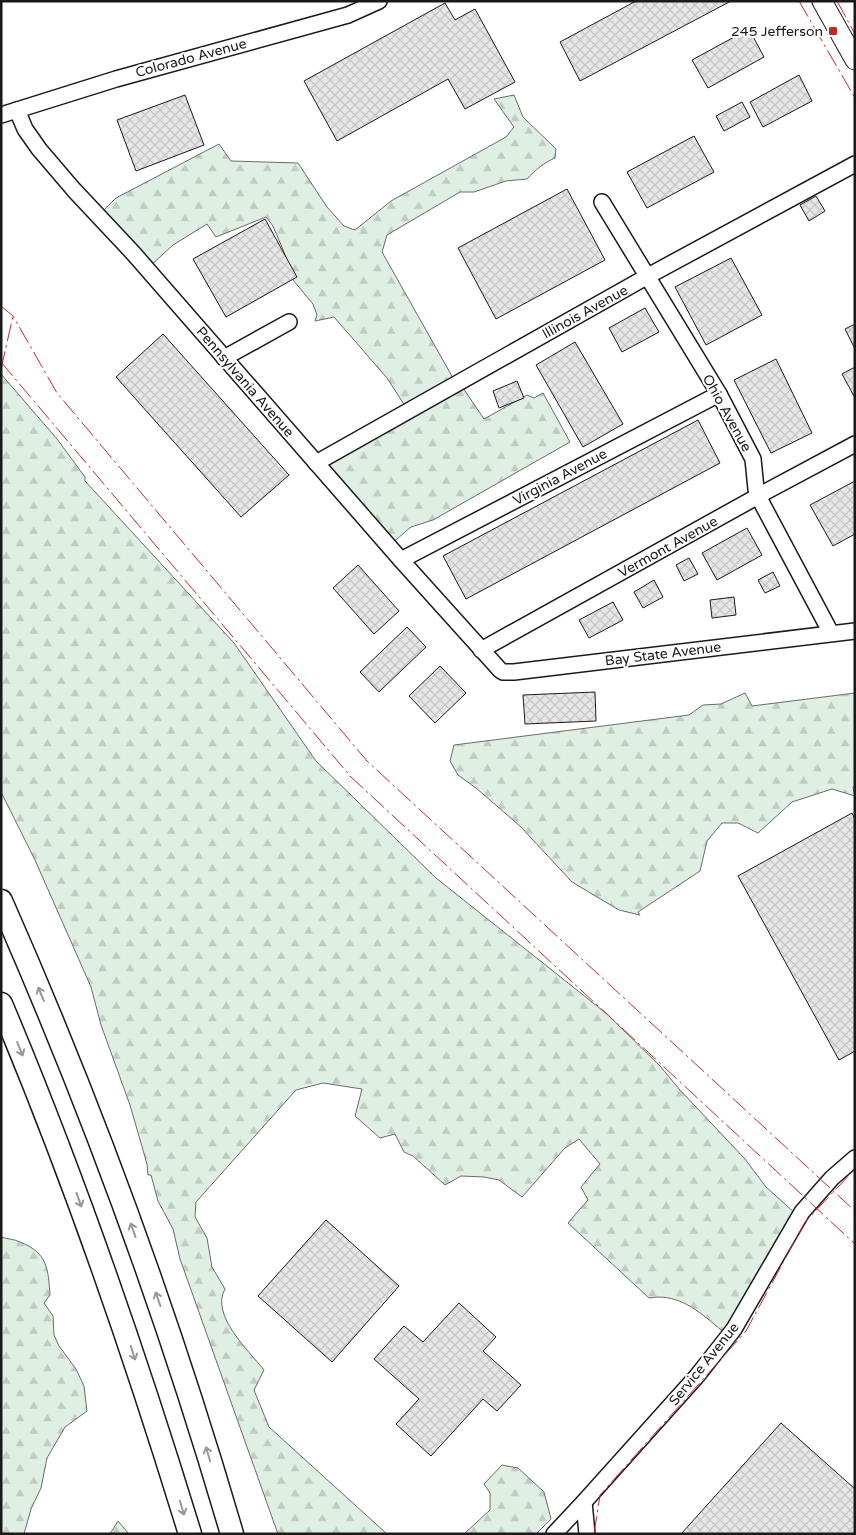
<svg xmlns="http://www.w3.org/2000/svg" width="856" height="1535" font-family="'Varela Round',sans-serif">
  <defs>
    <pattern id="forest-firs" width="22" height="20" patternUnits="userSpaceOnUse" patternTransform="scale(1.25)"><rect width="22" height="20" fill="#e0efe3"/><path d="M5 1l3.5 6h-7zM16 11l3.5 6h-7z" fill="#c0ccc2"/></pattern>
    <pattern id="building-cross-hatch" width="8" height="8" patternUnits="userSpaceOnUse" patternTransform="scale(1.25)"><rect width="8" height="8" fill="#e6e6e6"/><path d="M0 0l8 8M0 8l8-8" fill="none" stroke="#c5c5c5"/></pattern>
  </defs>
  <rect width="100%" height="100%" fill="#fff"/>
  <g fill="url(#forest-firs)" stroke="#6a6a6a">
    <path d="M514 95 523 117 556 149 555 158C545 162 535 170 527 179L506 181 474 192H460L387 235 382 252 453 378 459 382 484 419 527 395 534 398 543 393 570 442 433 520 411 527 391 544 318 463 407 409 387 378 334 317 315 321 317 315 313 304 293 280 294 276 273 226 266 217 216 237 207 224 173 245 148 268 99 215 116 198 219 144 231 161 298 163 327 207 344 226 355 230 391 201 506 137 514 127 494 99Z"/>
    <path d="M1 374 57 439 85 477V481L234 643 316 761 436 878 607 1014 660 1066 680 1090 745 1159 766 1187 796 1214 727 1335C704 1316 681 1292 649 1298L568 1223 588 1200 581 1187 600 1164 579 1139 565 1148 522 1197 499 1180 484 1177 461 1176 445 1185 413 1156 404 1152 395 1134 380 1138 355 1116 362 1089 323 1083 296 1090 196 1202 195 1217 207 1238 212 1267 225 1289C210 1315 249 1351 264 1370L254 1390 269 1427 387 1534H278L180 1259 173 1229 158 1201 151 1175H148L147 1164 130 1105 101 1025 91 987 35 860 1 792Z"/>
    <path d="M745 693 752 706 855 693V785L853 787 855 796 832 789 792 802 758 833 738 823H722L707 841 700 871 638 912 640 915 619 910 572 882 520 826 476 788 458 775 450 761 454 745 689 715 703 705 721 704Z"/>
    <path d="M1 1237C7 1239 14 1239 20 1242 48 1253 48 1269 50 1295L44 1303 53 1316 54 1335 59 1346 76 1369 84 1386 87 1411 65 1427 47 1458 41 1488 31 1509 24 1534H1Z"/>
    <path d="M502 1465 518 1468 544 1492 551 1519 536 1534H464L490 1510V1493L484 1484Z"/>
    <path d="M118 1521 129 1534H110Z"/>
  </g>
  <g fill="url(#building-cross-hatch)" stroke="#1a1a1a">
    <path d="M636 1H731L580 81 560 42Z"/>
    <path d="M445 3 455 20 475 9 515 82 465 109 448 79 337 141 304 81Z"/>
    <path d="M749 29 764 57 708 88 692 60Z"/>
    <path d="M799 75 812 101 763 127 750 102Z"/>
    <path d="M185 95 204 145 136 171 117 120Z"/>
    <path d="M742 102 750 117 724 131 716 116Z"/>
    <path d="M694 136 714 172 647 208 627 172Z"/>
    <path d="M567 189 605 260 496 319 458 248Z"/>
    <path d="M816 196 825 211 809 221 800 205Z"/>
    <path d="M265 219 297 277 226 317 193 259Z"/>
    <path d="M731 258 762 315 706 345 675 287Z"/>
    <path d="M645 308 659 332 622 352 609 328Z"/>
    <path d="M855 324V349L845 329Z"/>
    <path d="M163 334 289 475 241 517 116 377Z"/>
    <path d="M575 342 623 424 583 447 536 365Z"/>
    <path d="M776 359 812 433 771 453 734 380Z"/>
    <path d="M855 367V398L842 374Z"/>
    <path d="M517 381 524 398 499 408 493 391Z"/>
    <path d="M698 420 720 463 466 599 443 556Z"/>
    <path d="M855 481V534L833 546 810 505Z"/>
    <path d="M747 528 762 555 717 580 702 553Z"/>
    <path d="M689 558 698 574 684 581 676 565Z"/>
    <path d="M358 565 399 611 374 634 333 588Z"/>
    <path d="M773 572 780 586 765 593 758 580Z"/>
    <path d="M654 580 663 597 643 608 634 592Z"/>
    <path d="M734 597 736 615 712 618 710 600Z"/>
    <path d="M613 602 623 620 589 638 579 620Z"/>
    <path d="M407 627 426 647 379 692 360 672Z"/>
    <path d="M440 666 466 693 435 723 409 696Z"/>
    <path d="M595 692 596 721 525 724 523 695Z"/>
    <path d="M852 813 855 819V1051L839 1060 738 876Z"/>
    <path d="M326 1220 399 1286 332 1362 258 1296Z"/>
    <path d="M459 1303 496 1337 483 1351 521 1385 497 1411 483 1399 431 1456 396 1424 419 1399 374 1359 404 1326 423 1342Z"/>
    <path d="M781 1423 855 1489V1534H681Z"/>
  </g>
  <g fill="none" stroke-linecap="round" stroke-linejoin="round">
    <g stroke="#1a1a1a" stroke-width="18">
      <g id="minor">
        <path d="M17 110 25 129 39 149 74 190 134 254 401 560 500 670 503 672H514L855 631"/>
        <path d="M1 115 116 79 348 15 379 1"/>
        <path d="M602 202 719 394 753 459 756 489 758 496 831 633"/>
        <path d="M224 358 289 322"/>
        <path d="M316 463 648 276 855 164"/>
        <path d="M401 560 719 394"/>
        <path d="M481 650 769 490 855 444"/>
        <path d="M584 1502 587 1534"/>
        <path d="M554 1534 584 1502 697 1376 734 1329 802 1212 832 1178 855 1158"/>
      </g>
    </g>
    <g stroke="#1a1a1a" stroke-width="21">
      <path id="major" d="M822 1 855 60"/>
    </g>
    <g stroke="#1a1a1a" stroke-width="25">
      <g id="highway">
        <path d="M1 901C92 1107 169 1318 232 1534"/>
        <path d="M1 1004C74 1177 135 1354 190 1534"/>
      </g>
    </g>
    <use href="#minor" stroke="#fff" stroke-width="15"/>
    <use href="#major" stroke="#fff" stroke-width="19"/>
    <use href="#highway" stroke="#fff" stroke-width="22"/>
    <g stroke="#c62828" stroke-width="1" stroke-dasharray="18 4 2.5 4" stroke-linecap="butt">
      <path d="M799 1 855 98"/>
      <path d="M837 1 855 34"/>
      <path d="M1 306 13 316 57 393 367 761 855 1211"/>
      <path d="M1 362 351 777 855 1244"/>
      <path d="M1 369 13 316"/>
      <path d="M594 1534 600 1495 746 1331 805 1222 855 1169"/>
    </g>
  </g>
  <defs><path id="oneway-shaft" d="M-6 0H5M1.5-3L5.5 0L1.5 3" fill="none" stroke-width="1.6" stroke-linecap="round" stroke-linejoin="round" transform="scale(1.25)"/></defs>
  <g stroke="#989898">
    <use href="#oneway-shaft" transform="translate(41 994) rotate(-113)"/>
    <use href="#oneway-shaft" transform="translate(20 1049) rotate(68)"/>
    <use href="#oneway-shaft" transform="translate(79 1200) rotate(70)"/>
    <use href="#oneway-shaft" transform="translate(133 1230) rotate(-110)"/>
    <use href="#oneway-shaft" transform="translate(158 1299) rotate(-109)"/>
    <use href="#oneway-shaft" transform="translate(133 1353) rotate(72)"/>
    <use href="#oneway-shaft" transform="translate(208 1454) rotate(-107)"/>
    <use href="#oneway-shaft" transform="translate(182 1508) rotate(73)"/>
  </g>
  <rect fill="#c62828" stroke="#fff" stroke-width="2" x="828" y="26" width="10" height="10" rx="2.5"/>
  <g text-anchor="middle" dominant-baseline="central" stroke-width="4" stroke-linejoin="round" paint-order="stroke">
    <g font-size="14" fill="#1a1a1a" stroke="#fff" text-anchor="end">
      <text x="823" y="31">245 Jefferson</text>
    </g>
    <g font-size="14" fill="#1a1a1a" stroke="#fff">
      <text transform="translate(191 58) rotate(-15)">Colorado Avenue</text>
      <text transform="translate(585 312) rotate(-29)">Illinois Avenue</text>
      <text transform="translate(245 382) rotate(49)">Pennsylvania Avenue</text>
      <text transform="translate(727 413) rotate(61)">Ohio Avenue</text>
      <text transform="translate(560 477) rotate(-28)">Virginia Avenue</text>
      <text transform="translate(668 547) rotate(-29)">Vermont Avenue</text>
      <text transform="translate(663 654) rotate(-7)">Bay State Avenue</text>
      <text transform="translate(704 1364) rotate(-51)">Service Avenue</text>
    </g>
  </g>
  <rect width="856" height="1535" fill="none" stroke="#1a1a1a" stroke-width="5"/>
</svg>
